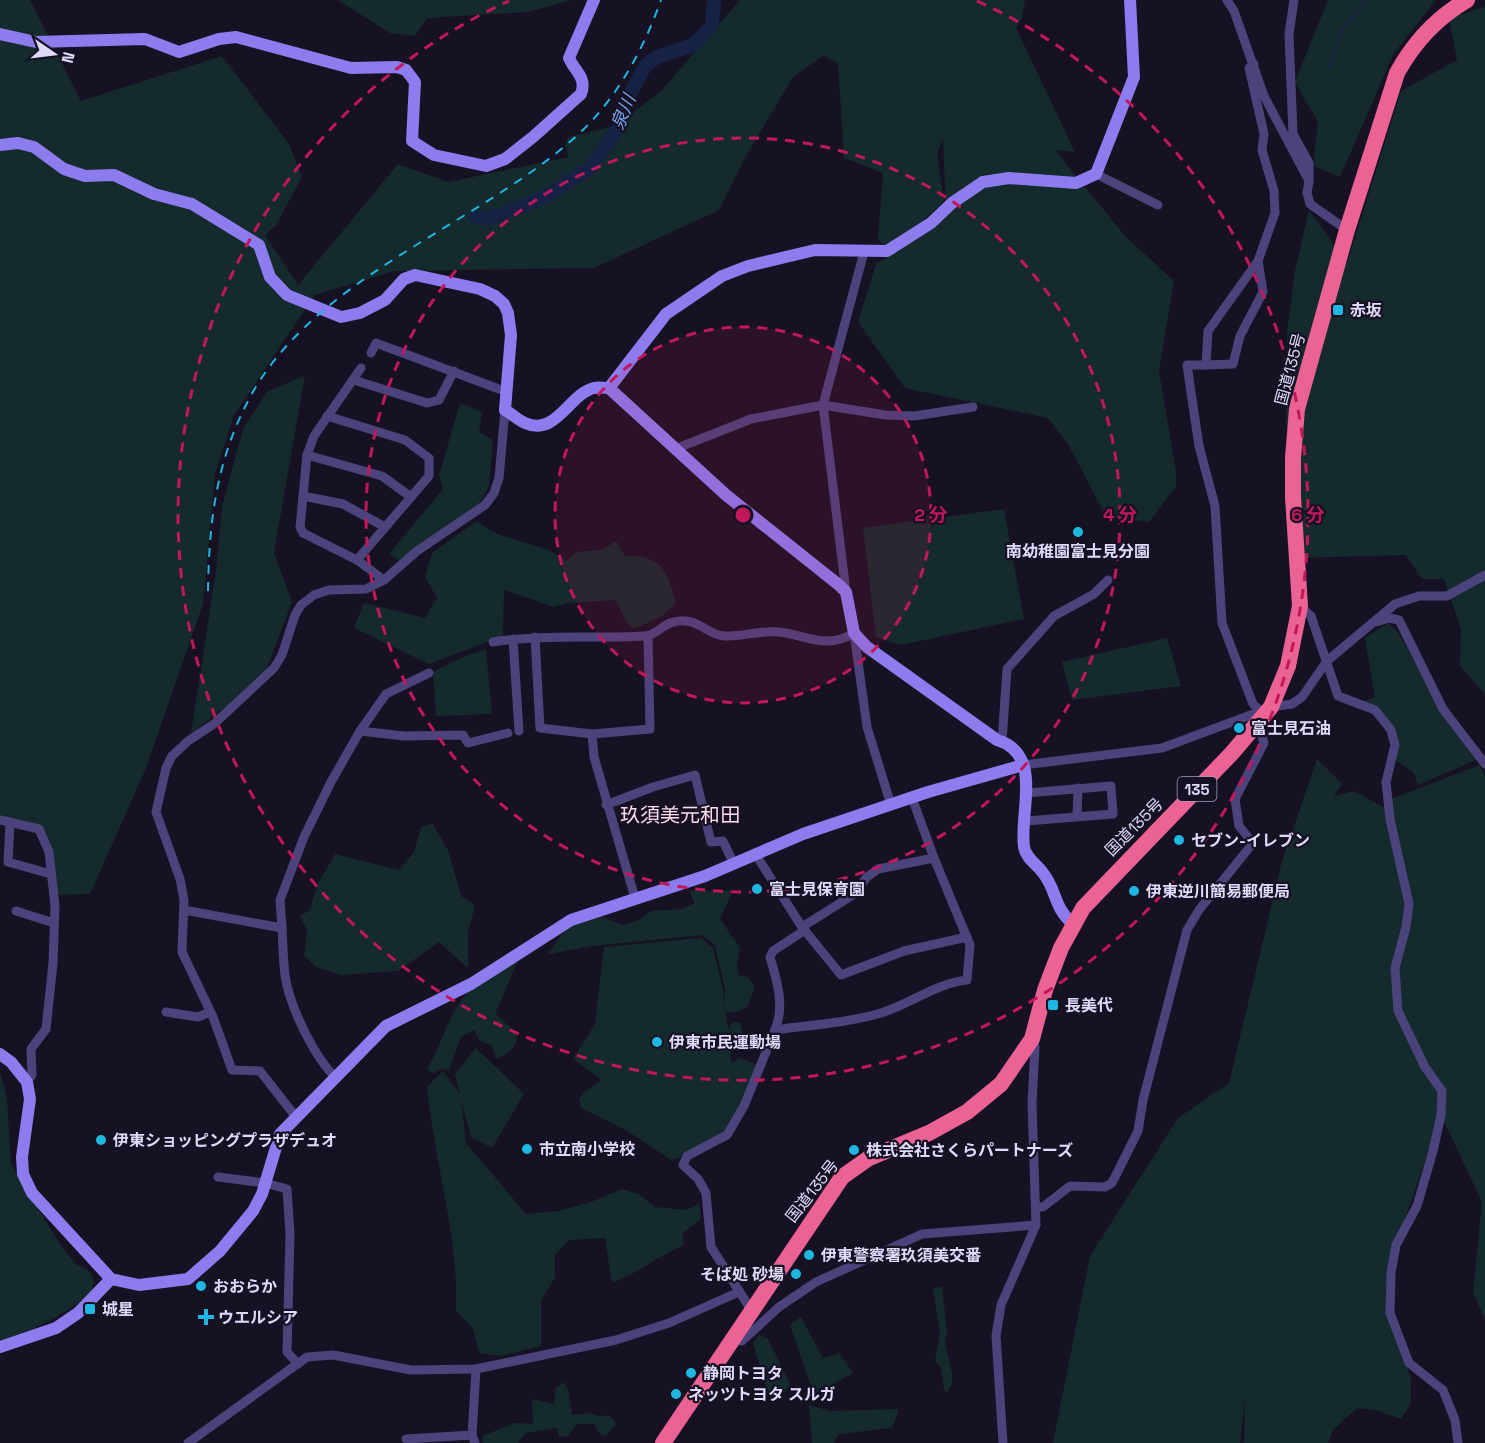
<svg xmlns="http://www.w3.org/2000/svg" width="1485" height="1443" font-family="'Space Grotesk','Noto Sans JP',sans-serif">
  <rect width="100%" height="100%" fill="#171223"/>
  <g fill="#152a2c">
    <path d="M0 0H30L81 101 222 56 289 144 302 177 276 225 265 235 298 285 398 164 448 182 569 157 565 145 568 137 615 126 661 91 740 0H1025L1022 18 1016 28 1075 152 1055 150 1125 236 1174 281 1159 371 1176 471V486L1149 522 1106 516 1069 446 1048 418 905 388 858 322 876 264 922 236 946 209 943 139 937 153 944 201 922 222 885 246 878 239 883 173 844 158 838 64 824 55 793 77 746 156 719 210 594 268 395 271 315 295 234 415 215 474 203 604 146 768 90 894 55 895 41 827 0 816Z"/>
    <path d="M338 0H572L527 12 427 18 415 36 390 33Z"/>
    <path d="M1328 0H1436L1394 53 1340 177 1313 166 1318 122 1295 82Z"/>
    <path d="M1485 7V694L1460 666 1461 629 1444 579H1422L1406 555 1301 558 1299 479 1286 424 1287 332 1295 271 1309 210 1347 263 1401 91 1457 60 1449 18Z"/>
    <path d="M305 375 274 553 292 602 267 668 228 705 191 734 216 571 222 507 243 429 267 392Z"/>
    <path d="M460 403 482 412 479 432 493 440 489 486 478 507 414 547 400 561 389 554 443 489 439 475Z"/>
    <path d="M1004 509 1024 619 901 645 876 637 863 528Z"/>
    <path d="M477 521C502 544 541 540 567 561L577 552 602 550 616 541 625 556C662 555 667 571 676 603L662 616 634 629 625 620 616 600 567 603 554 607 504 590 503 636 429 664 354 628 364 603 425 618 437 598 425 577 432 553Z"/>
    <path d="M1388 623 1398 632 1423 678 1478 759 1418 785 1414 773 1395 760 1394 741 1363 701 1375 698 1365 638Z"/>
    <path d="M1167 638 1181 686 1072 700 1062 662Z"/>
    <path d="M486 649 492 714 436 716 433 672 461 658Z"/>
    <path d="M1317 759 1342 784 1334 796 1354 791 1386 809 1388 800 1480 765 1485 777V1320L1473 1292 1482 1202 1441 1115 1396 1245 1391 1297 1411 1381V1403L1401 1419 1376 1410 1357 1408 1333 1430 1328 1443H1244L1245 1397 1240 1443H1053L1090 1256 1178 1118 1229 1083 1282 861Z"/>
    <path d="M432 823 448 850 461 896 475 905 468 932V968L439 942 398 971 342 975 316 967 304 955 307 930 300 916 310 910 317 885 335 854 399 870 414 852 421 827Z"/>
    <path d="M733 890 720 919 740 948 737 965 739 975 747 977 755 986 748 1006C740 1011 733 1015 725 1011V990L715 945 702 935 593 946 548 954 571 922 602 917 623 925 639 920 651 911 681 909 695 903 689 891Z"/>
    <path d="M701 938 713 948 723 990 728 1029 733 1022 740 1023 743 1037 730 1044 731 1064 739 1058 762 1066 738 1118 708 1147 671 1160 626 1130 581 1108 579 1100 584 1092 602 1080 573 1059 595 1024 604 947Z"/>
    <path d="M519 958 495 1014 517 1033C517 1048 510 1052 497 1059L491 1045 480 1041 474 1030 461 1037 449 1070 439 1069 434 1073 427 1070C442 1043 449 1011 471 988 483 975 505 967 519 958Z"/>
    <path d="M476 1048 524 1094 492 1148 471 1137 461 1099 466 1143 526 1214 558 1211 591 1202 622 1189 638 1194 655 1207 686 1210 699 1204 701 1219 682 1234 684 1245C658 1256 640 1272 612 1283L605 1238 569 1240 555 1255V1277L541 1301V1346L500 1356 479 1353 473 1328 456 1311C459 1236 434 1162 427 1087L443 1071 460 1094 455 1074Z"/>
    <path d="M0 1072 7 1099 11 1164 61 1246 76 1264 88 1270 94 1280 92 1292C62 1317 37 1328 0 1341Z"/>
    <path d="M942 1287 947 1331 945 1342 952 1374V1384L947 1393 944 1390 941 1368 935 1361 940 1333 933 1288Z"/>
    <path d="M801 1317 823 1358 839 1353 853 1373 835 1383 834 1395 815 1398 790 1325Z"/>
    <path d="M759 1335 768 1339 790 1384 785 1392 768 1393 753 1343Z"/>
    <path d="M563 1382 568 1389 572 1415 591 1413 600 1417 608 1415 615 1421V1426L605 1436 600 1434 594 1424H577L568 1436 559 1437 557 1428 525 1433 518 1443H483L482 1436 515 1423 533 1424 532 1399 554 1404 556 1388Z"/>
    <path d="M809 1405 830 1411 899 1409 892 1428 839 1434 834 1443H812Z"/>
  </g>
  <g fill="none" stroke-linecap="round" stroke-linejoin="round">
    <path stroke="#152244" stroke-width="2" d="M1330 67 1341 31 1367 0"/>
    <path stroke="#152244" stroke-width="14" d="M476 217 487 219 543 198 590 168 621 125 624 105 645 66 657 57 693 45 712 25 714 0"/>
    <g stroke="#4b437c" stroke-width="9">
      <path d="M1227 0 1234 11 1264 96 1309 181 1307 193 1310 204 1347 230"/>
      <path d="M1294 0 1289 34 1293 134 1309 163V179"/>
      <path d="M1254 64 1249 68 1264 134 1262 150 1274 191 1275 213 1258 261 1208 331 1206 365H1187L1199 446 1215 506 1222 623 1253 704 1265 715"/>
      <path d="M1096 174 1158 205"/>
      <path d="M371 353 376 343 507 392"/>
      <path d="M1206 365 1233 364 1240 336 1263 292 1258 261"/>
      <path d="M361 368 314 436 307 455 300 527 303 533 357 560 384 580"/>
      <path d="M354 380 427 403 439 400 454 371"/>
      <path d="M327 416 405 440 429 458V476L357 560"/>
      <path d="M675 449 751 419 823 405 885 415 914 416 973 407"/>
      <path d="M307 455 382 476 411 497"/>
      <path d="M303 496 343 504 385 527"/>
      <path d="M846 592 823 405 864 252"/>
      <path d="M1300 606 1311 616 1338 696 1375 710 1391 730 1395 745 1386 782 1390 819 1409 904 1406 927 1395 968 1398 1011 1425 1067 1442 1091 1441 1115 1433 1151 1417 1206 1396 1245 1391 1273 1390 1313 1409 1363 1443 1390 1455 1420 1458 1443"/>
      <path d="M1376 622 1389 618 1399 620 1443 709 1485 764"/>
      <path d="M535 637 540 728 592 734 650 729 648 636"/>
      <path d="M513 639 519 731"/>
      <path d="M493 642C543 634 594 639 645 636 659 635 664 619 686 621 701 622 709 635 724 636 742 637 760 630 779 632 806 635 827 650 854 633L867 727 891 805"/>
      <path d="M1271 707 1292 704 1302 697 1327 661 1395 604 1419 596H1447L1485 575"/>
      <path d="M360 731 404 736 463 735 468 743 508 733"/>
      <path d="M592 734 594 757 635 898"/>
      <path d="M1002 742 1007 669 1054 616 1094 594 1108 580"/>
      <path d="M1023 765 1162 748 1256 713 1265 715"/>
      <path d="M606 805 653 787 695 775 711 842 723 841 734 864"/>
      <path d="M1077 816 1078 788"/>
      <path d="M0 820 39 829 49 852 55 906 53 963 46 1029 31 1049 32 1075 27 1082"/>
      <path d="M1026 821 1113 814 1111 786 1027 793"/>
      <path d="M10 822 8 862 51 874"/>
      <path d="M756 855 802 927 841 975 904 951 967 937"/>
      <path d="M184 910 282 928C283 944 283 959 285 975 289 1005 314 1057 336 1078"/>
      <path d="M16 911 54 923"/>
      <path d="M802 927 856 893 866 878 878 869 934 858 912 798"/>
      <path d="M282 928 280 900 304 837 331 782 360 731 386 694 429 673"/>
      <path d="M166 1012 198 1017 210 1012"/>
      <path d="M775 1030C785 1006 777 980 770 957L773 951 805 930"/>
      <path d="M296 1117 260 1071 232 1070 213 1017 182 952 184 900 180 879 156 812 166 768 172 756 188 741 214 724 274 668 282 655 295 615 301 605 314 595 329 590 366 589 384 580 417 551 485 505 494 493 499 478 505 410"/>
      <path d="M218 1177 265 1183 287 1189 290 1234 287 1352 298 1364"/>
      <path d="M1036 1207H1043L1070 1186 1105 1187 1112 1183 1138 1131 1143 1100 1187 930 1199 910 1253 843 1239 826 1235 799 1264 743 1258 724"/>
      <path d="M753 1308 748 1305 711 1247 706 1193 698 1179 683 1165 687 1156 727 1135 744 1106 775 1030C810 1025 847 1023 881 1013 910 1004 937 983 967 980L970 945 934 858"/>
      <path d="M733 1339 742 1341 779 1307 816 1282 922 1234 1036 1225"/>
      <path d="M406 1439 472 1435"/>
      <path d="M188 1443 307 1357 333 1355 411 1370 476 1369 616 1340 669 1323 739 1292"/>
      <path d="M475 1443 472 1435 476 1369"/>
      <path d="M1003 1443 996 1336 1001 1305 1036 1225 1032 1103 1035 1047 1032 1039"/>
    </g>
    <g stroke="#8c7cee" stroke-width="12">
      <path d="M0 34 36 42 145 39 179 52 219 39 236 37 351 68 397 67 406 70 415 82 412 141 434 155 486 166 505 159 533 137 581 94C587 77 575 72 569 58L594 0"/>
      <path d="M0 145 18 143 34 147 64 169 85 176 114 175 154 194 192 204 259 245 270 277 287 295 341 317 360 313 385 300 404 279 415 275 480 289 495 296 504 304 508 313 511 335 505 410C512 414 518 420 525 423 556 437 569 394 594 388 599 387 604 388 609 388L726 495 839 585 846 592 854 633 867 647 997 740C1044 754 1019 812 1024 847 1026 859 1037 864 1043 873 1057 890 1053 907 1073 924"/>
      <path d="M609 388 666 314 722 276 748 266 815 250 887 251 931 223 952 203 983 182 1009 178 1076 183 1096 174 1134 77 1130 0"/>
      <path d="M0 1054 11 1062 27 1082 30 1099 22 1157 23 1174 32 1193 111 1279 139 1285 188 1279 220 1251 253 1211 262 1194 280 1134 386 1026 471 984 571 920 705 876 803 834 928 792 1023 765"/>
      <path d="M0 1347 56 1328 78 1313 111 1279"/>
    </g>
    <path stroke="#eb6394" stroke-width="16" d="M663 1443 842 1177 869 1158 929 1133 967 1112 1001 1084 1032 1039 1045 990 1061 948 1083 908 1232 753 1271 707 1288 666 1300 606 1293 497V458L1297 409 1347 230 1397 73C1414 42 1436 18 1467 0"/>
    <path stroke="#1db7e1" stroke-width="2" stroke-dasharray="9 8" stroke-linecap="butt" d="M208 591C209 518 217 455 254 390 321 276 475 225 572 140 614 104 643 51 661 0"/>
  </g>
  <circle cx="743" cy="515" r="188" fill="#c2185b" fill-opacity=".12"/>
  <g fill="none" stroke="#c2185b" stroke-width="3" stroke-dasharray="10 8">
    <circle cx="743" cy="515" r="188"/>
    <circle cx="743" cy="515" r="377"/>
    <path d="M977 1A565 565 0 1 1 509 1"/>
  </g>
  <g fill="#1db7e1" stroke="#171223" stroke-width="2">
    <rect x="1332" y="304" width="12" height="12" rx="3"/>
    <circle cx="1078" cy="532" r="6"/>
    <circle cx="1239" cy="728" r="6"/>
    <circle cx="1179" cy="840" r="6"/>
    <circle cx="757" cy="889" r="6"/>
    <circle cx="1134" cy="891" r="6"/>
    <rect x="1047" y="999" width="12" height="12" rx="3"/>
    <circle cx="657" cy="1042" r="6"/>
    <circle cx="101" cy="1140" r="6"/>
    <circle cx="527" cy="1149" r="6"/>
    <circle cx="854" cy="1150" r="6"/>
    <circle cx="809" cy="1255" r="6"/>
    <circle cx="796" cy="1274" r="6"/>
    <circle cx="201" cy="1286" r="6"/>
    <rect x="84" y="1303" width="12" height="12" rx="3"/>
    <path d="M203 1308h6v6h6v6h-6v6h-6v-6h-6v-6h6z"/>
    <circle cx="691" cy="1373" r="6"/>
    <circle cx="676" cy="1394" r="6"/>
  </g>
  <g text-anchor="middle" dominant-baseline="central" stroke-width="4.5" stroke-linejoin="round" paint-order="stroke">
    <rect fill="#171223" stroke="#a49dba" stroke-width="1.5" x="1177.5" y="777" width="39" height="24" rx="4.5"/>
    <g font-size="15" font-weight="bold" fill="#e0d9fa">
      <text x="1197" y="789">135</text>
    </g>
    <g font-size="16" font-weight="bold" fill="#e0d9fa" stroke="#171223" text-anchor="start">
      <text x="1350" y="310">赤坂</text>
      <text x="1078" y="551" text-anchor="middle">南幼稚園富士見分園</text>
      <text x="1251" y="728">富士見石油</text>
      <text x="1191" y="840">セブン-イレブン</text>
      <text x="769" y="889">富士見保育園</text>
      <text x="1146" y="891">伊東逆川簡易郵便局</text>
      <text x="1065" y="1005">長美代</text>
      <text x="669" y="1042">伊東市民運動場</text>
      <text x="113" y="1140">伊東ショッピングプラザデュオ</text>
      <text x="539" y="1149">市立南小学校</text>
      <text x="866" y="1150">株式会社さくらパートナーズ</text>
      <text x="821" y="1255">伊東警察署玖須美交番</text>
      <text x="784" y="1274" text-anchor="end">そば処 砂場</text>
      <text x="213" y="1286">おおらか</text>
      <text x="102" y="1309">城星</text>
      <text x="218" y="1317">ウエルシア</text>
      <text x="703" y="1373">静岡トヨタ</text>
      <text x="688" y="1394">ネッツトヨタ スルガ</text>
    </g>
    <g font-size="16" fill="#e0d9fa" stroke="#171223">
      <text transform="translate(1290 369) rotate(-75)">国道135号</text>
      <text transform="translate(1134 827) rotate(-45)">国道135号</text>
      <text transform="translate(812 1191) rotate(-52)">国道135号</text>
    </g>
    <g font-size="18" font-style="italic" fill="#74a7ed" stroke="#171223">
      <text transform="translate(623 112) rotate(-68)">泉川</text>
    </g>
    <g font-size="20" fill="#fadaeb" stroke="#171223">
      <text x="680" y="815">玖須美元和田</text>
    </g>
  </g>
  <circle cx="743" cy="515" r="9" fill="#c2185b" stroke="#171223" stroke-width="3"/>
  <g font-size="18" text-anchor="middle" font-weight="bold" fill="#c2185b" stroke="#171223" stroke-width="4.5" stroke-linejoin="round" paint-order="stroke">
    <text x="931" y="521">2 分</text>
    <text x="1120" y="521">4 分</text>
    <text x="1308" y="521">6 分</text>
  </g>
  <g transform="translate(54 54) rotate(104)" stroke="#171223" stroke-width="4.5" paint-order="stroke">
  <path d="M0-4.5L10 22L0 15L-10 22Z" fill="#e0d9fa"/>
  <text y="-9" font-size="16" font-weight="bold" text-anchor="middle" fill="#e0d9fa">N</text>
  </g>
</svg>
